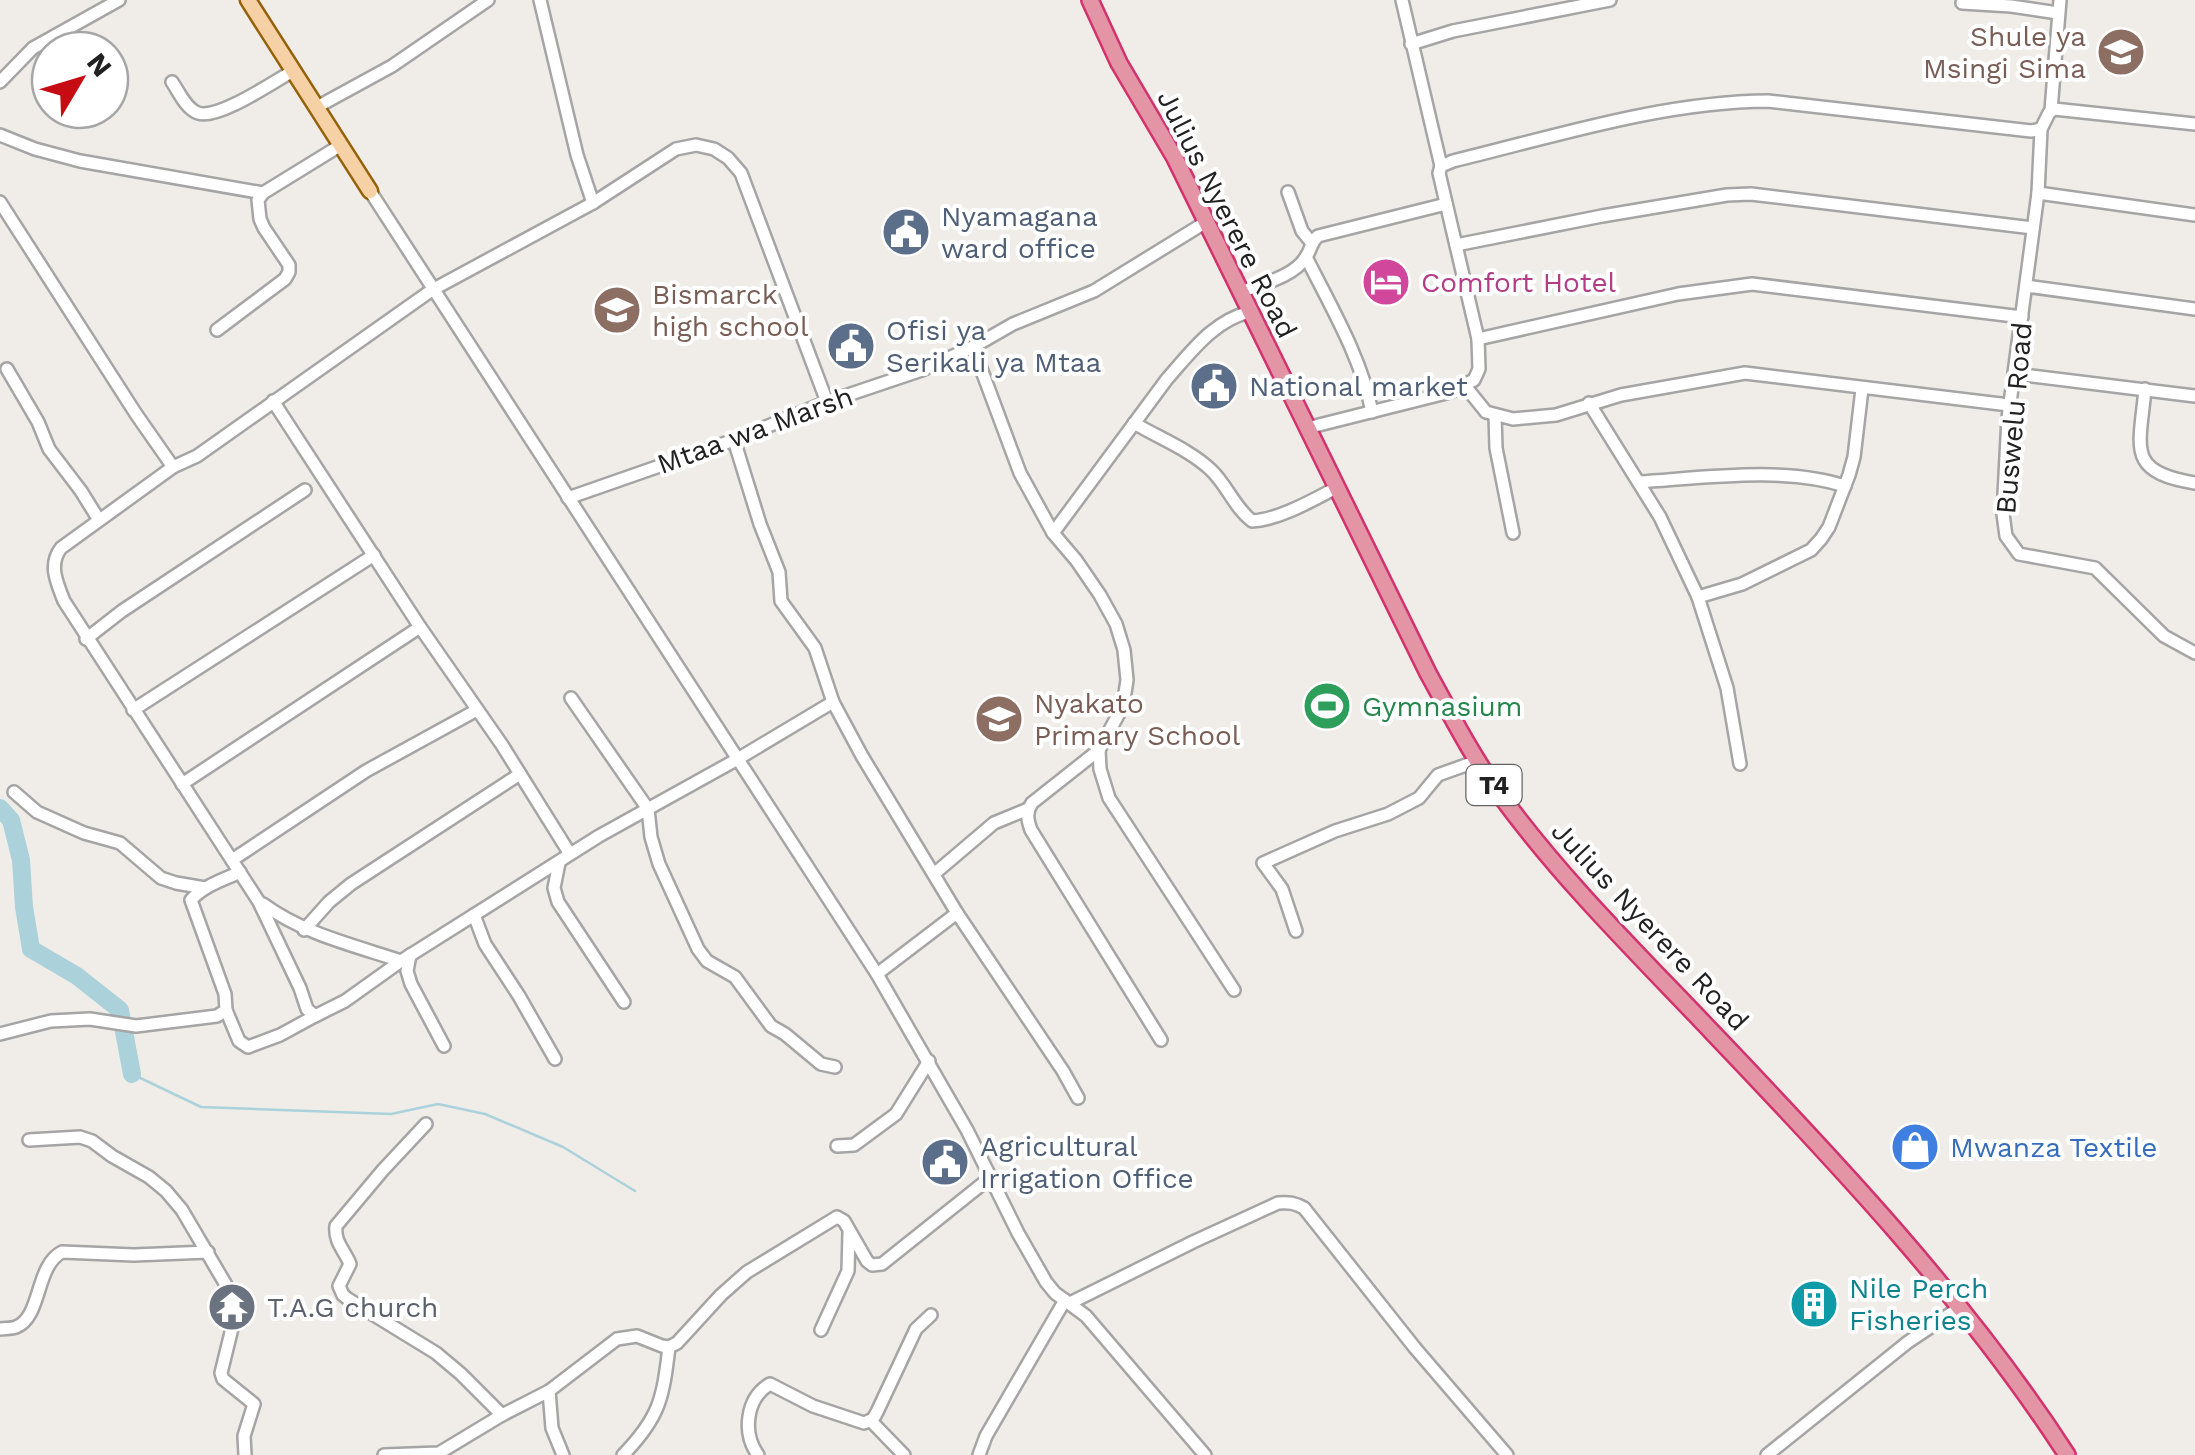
<svg xmlns="http://www.w3.org/2000/svg" width="2195" height="1455" font-family="'Work Sans',sans-serif">
  <rect width="100%" height="100%" fill="#f0ede8"/>
  <g fill="none" stroke-linecap="round" stroke-linejoin="round">
    <path stroke="#abd2db" stroke-width="2.5" d="M132 1074 201 1107 391 1114 438 1104 485 1114 563 1147 635 1191"/>
    <path stroke="#abd2db" stroke-width="18" d="M0 808 11 820 21 860 24 907 31 949 77 976 120 1010 132 1074"/>
    <g stroke="#a5a5a5" stroke-width="16">
      <g id="minor">
        <path d="M540 0 577 155 593 203"/>
        <path d="M1402 0 1441 166"/>
        <path d="M1962 3 2011 6 2058 13"/>
        <path d="M1411 44 1453 31 1610 0"/>
        <path d="M0 82 33 48 119 0"/>
        <path d="M172 82C179 92 186 109 198 113 218 120 273 82 293 71"/>
        <path d="M317 107 392 66 488 0"/>
        <path d="M2051 110 2060 0"/>
        <path d="M2041 129 2038 193 2008 418 2003 514 2006 536 2019 554 2095 568 2164 636 2195 653"/>
        <path d="M0 135 35 149 80 161 263 193"/>
        <path d="M370 191 877 974 967 1130 1018 1233 1046 1282 1055 1293 1086 1316 1205 1455"/>
        <path d="M1288 192 1302 231 1311 242"/>
        <path d="M2038 193 2195 215"/>
        <path d="M0 202 136 414 173 467"/>
        <path d="M1456 245 1602 216 1727 195 1751 194 2033 228"/>
        <path d="M1306 257C1331 307 1361 357 1372 412"/>
        <path d="M2026 286 2195 309"/>
        <path d="M1241 292C1261 284 1294 277 1306 257 1312 248 1310 243 1318 236L1446 204"/>
        <path d="M217 330 285 279 289 272V265L264 228 260 219 258 200 263 193 341 145"/>
        <path d="M1478 339 1678 294 1752 284 2022 317"/>
        <path d="M973 347 1020 473 1053 533 1076 560 1100 595 1116 624 1124 650 1127 680 1123 706 1099 750 1100 769 1109 798 1234 990"/>
        <path d="M7 369 38 422 49 449 81 491 99 520"/>
        <path d="M2016 374 2195 396"/>
        <path d="M1465 386 1486 412 1513 419 1556 415 1621 395 1745 373 2009 405"/>
        <path d="M2145 389C2140 447 2125 472 2195 483"/>
        <path d="M273 401 420 627 502 745 570 854"/>
        <path d="M827 402 741 173 728 158 714 149 696 145 676 149 593 203 432 290 197 456 173 467 61 548C48 565 57 583 64 601L259 902 300 988 307 1009 315 1016 345 1001 401 961 599 836 736 760 833 702"/>
        <path d="M1589 403 1660 517 1698 597 1727 688 1740 764"/>
        <path d="M1495 415 1496 448 1513 533"/>
        <path d="M1134 423C1159 438 1190 450 1211 470 1227 485 1234 507 1252 521 1278 520 1313 500 1336 488"/>
        <path d="M1307 428 1450 392 1474 380 1479 369 1478 339 1439 173 1441 166 1453 161C1556 136 1661 102 1768 101L2031 131 2041 129 2049 113 2054 109 2195 124"/>
        <path d="M734 440 760 524 779 572 781 601 815 648 833 702 862 756 957 913"/>
        <path d="M1639 482C1702 478 1785 466 1845 486"/>
        <path d="M568 498 734 440 827 402 922 370 973 347 1013 324 1094 291 1206 222"/>
        <path d="M1053 533 1167 379C1191 352 1214 320 1250 312"/>
        <path d="M1698 597 1742 584 1811 550 1821 539 1829 527 1849 475 1854 457 1862 389"/>
        <path d="M86 639 122 611 305 490"/>
        <path d="M571 698 648 809 651 837 659 864 698 949 707 961 735 977 771 1026 785 1034 821 1064 835 1067"/>
        <path d="M133 710 374 555"/>
        <path d="M1099 750 1032 803C1026 812 1027 819 1031 830L1161 1040"/>
        <path d="M182 784 420 627"/>
        <path d="M14 792 37 812 84 833 120 843 161 878 176 883 205 888"/>
        <path d="M232 860 366 771 477 710"/>
        <path d="M559 863 554 888 558 902 624 1002"/>
        <path d="M934 874 994 823 1028 809"/>
        <path d="M263 904C304 934 353 945 401 961"/>
        <path d="M474 915 485 944 519 996 555 1059"/>
        <path d="M304 930 329 902 351 884 520 774"/>
        <path d="M1296 931 1282 889 1263 863 1335 831 1388 814 1419 798 1438 775 1477 761"/>
        <path d="M410 955 407 971 411 984 444 1046"/>
        <path d="M877 974 957 913 1063 1071 1078 1098"/>
        <path d="M226 1010 239 1041 248 1047 280 1035 315 1016"/>
        <path d="M0 1034 51 1021 90 1019 136 1026 217 1016 226 1010 225 994 191 900C203 886 223 880 240 872"/>
        <path d="M426 1124 383 1170 336 1226C334 1242 345 1251 350 1264L339 1286 343 1295 348 1299 436 1353 461 1374 502 1415"/>
        <path d="M29 1140 80 1137 92 1141 112 1156 149 1177 166 1191 182 1210 236 1302 235 1316 221 1373 223 1379 254 1404 244 1436 245 1455"/>
        <path d="M837 1146 854 1145 896 1114 929 1061"/>
        <path d="M1070 1303 1193 1242 1278 1203C1289 1202 1295 1203 1304 1208L1415 1348 1507 1455"/>
        <path d="M0 1329C5 1328 11 1329 16 1327 42 1317 35 1266 62 1252L134 1255 208 1252"/>
        <path d="M821 1330 848 1271 849 1233"/>
        <path d="M549 1391 552 1428 563 1455"/>
        <path d="M871 1421 904 1455"/>
        <path d="M384 1455 439 1453 502 1415 549 1391 617 1339 637 1336 662 1346 669 1347 677 1343 721 1295 747 1272 837 1217 844 1221 867 1261 872 1265 882 1264 991 1177"/>
        <path d="M623 1455C660 1417 663 1398 669 1347"/>
        <path d="M758 1455C742 1433 746 1398 770 1384L813 1406 864 1423 873 1419 877 1412 916 1329 931 1315"/>
        <path d="M979 1455 986 1436 1065 1300"/>
        <path d="M1767 1455 1908 1342 1959 1308"/>
      </g>
    </g>
    <g stroke="#946109" stroke-width="19">
      <path id="major" d="M248 0 370 191"/>
    </g>
    <g stroke="#d2326e" stroke-width="20">
      <path id="highway" d="M1090 0 1119 63 1175 158 1428 673C1451 715 1473 758 1501 796 1564 882 1640 956 1713 1033 1839 1165 1968 1302 2067 1455"/>
    </g>
    <use href="#minor" stroke="#fff" stroke-width="11"/>
    <use href="#major" stroke="#f7d1a6" stroke-width="14"/>
    <use href="#highway" stroke="#e395a6" stroke-width="15"/>
  </g>
  <defs>
    <g id="school-disc" transform="scale(2.5)"><circle r="9.5" fill="#8d6e63" stroke="#fff"/><path d="M0-5L7-2L0 1L-7-2ZM-4 1L0 2.5L4 1V4Q0 6-4 4Z" fill="#fff"/></g>
    <g id="civic-disc" transform="scale(2.5)"><circle r="9.5" fill="#5c6f8a" stroke="#fff"/><path d="M-.6-6.5H3V-4.5H.6V-3L4-1V1h2V6H-6V1h2V-1L-.6-3ZM-1.2 2.5V6h2.4V2.5Z" fill="#fff"/></g>
    <g id="hotel-disc" transform="scale(2.5)"><circle r="9.5" fill="#d1479c" stroke="#fff"/><path d="M-6-4.5h1.5V1H6V5H4.5V3h-9V5H-6ZM-4 0a1.8 1.8 0 1 1 3.6 0ZM.5 0V-2.5h3Q6-2.5 6 0Z" fill="#fff"/></g>
    <g id="stadium-disc" transform="scale(2.5)"><circle r="9.5" fill="#2e9e5b" stroke="#fff"/><path d="M0-5a6.5 5 0 1 0 0 10a6.5 5 0 1 0 0-10ZM-3.5-1.8h7v3.6h-7Z" fill="#fff"/></g>
    <g id="shop-disc" transform="scale(2.5)"><circle r="9.5" fill="#3f7fe0" stroke="#fff"/><path d="M-5-2.5h2.3a2.7 3.5 0 0 1 5.4 0H5L5.5 6h-11ZM-1.5-2.5h3a1.5 2.3 0 0 0-3 0Z" fill="#fff"/></g>
    <g id="building-disc" transform="scale(2.5)"><circle r="9.5" fill="#0f9aa8" stroke="#fff"/><path d="M-4-6H4V6H1V3H-1V6H-4ZM-2.5-4.3h1.7v1.8h-1.7ZM.8-4.3h1.7v1.8H.8ZM-2.5-1h1.7V.8h-1.7ZM.8-1h1.7V.8H.8Z" fill="#fff"/></g>
    <g id="temple-disc" transform="scale(2.5)"><circle r="9.5" fill="#6b7280" stroke="#fff"/><path d="M0-6L5-2H3V0L6.5 2.5H4V6H1.5V3h-3V6H-4V2.5H-6.5L-3 0V-2H-5Z" fill="#fff"/></g>
  </defs>
  <g fill-rule="evenodd">
    <use href="#school-disc" x="2121" y="52"/>
    <use href="#civic-disc" x="906" y="232"/>
    <use href="#hotel-disc" x="1386" y="282"/>
    <use href="#school-disc" x="617" y="310"/>
    <use href="#civic-disc" x="851" y="346"/>
    <use href="#civic-disc" x="1214" y="386"/>
    <use href="#stadium-disc" x="1327" y="706"/>
    <use href="#school-disc" x="999" y="719"/>
    <use href="#shop-disc" x="1915" y="1147"/>
    <use href="#civic-disc" x="945" y="1162"/>
    <use href="#building-disc" x="1814" y="1304"/>
    <use href="#temple-disc" x="232" y="1307"/>
  </g>
  <g text-anchor="middle" dominant-baseline="central" stroke-width="8" stroke-linejoin="round" paint-order="stroke">
    <rect fill="#fff" stroke="#646464" stroke-width="2.5" x="1466.5" y="765" width="55" height="40" rx="8"/>
    <g font-size="25" font-weight="bold" fill="#212121">
      <text x="1494" y="785">T4</text>
    </g>
    <g font-size="28" fill="#785e54" stroke="#fff" text-anchor="start">
      <text x="2086" y="36" text-anchor="end">Shule ya<tspan x="2086" dy="32">Msingi Sima</tspan></text>
      <text x="652" y="294">Bismarck<tspan x="652" dy="32">high school</tspan></text>
      <text x="1034" y="703">Nyakato<tspan x="1034" dy="32">Primary School</tspan></text>
    </g>
    <g font-size="28" fill="#212121" stroke="#fff">
      <text transform="translate(1227 214) rotate(63)">Julius Nyerere Road</text>
      <text transform="translate(2014 418) rotate(-85)">Buswelu Road</text>
      <text transform="translate(755 430) rotate(-20)">Mtaa wa Marsh</text>
      <text transform="translate(1650 926) rotate(47)">Julius Nyerere Road</text>
    </g>
    <g font-size="28" fill="#4e5e75" stroke="#fff" text-anchor="start">
      <text x="941" y="216">Nyamagana<tspan x="941" dy="32">ward office</tspan></text>
      <text x="886" y="330">Ofisi ya<tspan x="886" dy="32">Serikali ya Mtaa</tspan></text>
      <text x="1249" y="386">National market</text>
      <text x="980" y="1146">Agricultural<tspan x="980" dy="32">Irrigation Office</tspan></text>
    </g>
    <g font-size="28" fill="#b23c85" stroke="#fff" text-anchor="start">
      <text x="1421" y="282">Comfort Hotel</text>
    </g>
    <g font-size="28" fill="#27864d" stroke="#fff" text-anchor="start">
      <text x="1362" y="706">Gymnasium</text>
    </g>
    <g font-size="28" fill="#366cbe" stroke="#fff" text-anchor="start">
      <text x="1950" y="1147">Mwanza Textile</text>
    </g>
    <g font-size="28" fill="#0d838f" stroke="#fff" text-anchor="start">
      <text x="1849" y="1288">Nile Perch<tspan x="1849" dy="32">Fisheries</tspan></text>
    </g>
    <g font-size="28" fill="#5b616d" stroke="#fff" text-anchor="start">
      <text x="267" y="1307">T.A.G church</text>
    </g>
  </g>
  <g transform="translate(80 80) rotate(52)"><circle r="48" fill="#ffffff" stroke="#a6a6a6" stroke-width="2.5"/>
  <path d="M0-8L18 38L0 25L-18 38Z" fill="#c60c12"/>
  <text y="-15" font-size="28" font-weight="bold" text-anchor="middle" fill="#212121">N</text>
  </g>
</svg>
